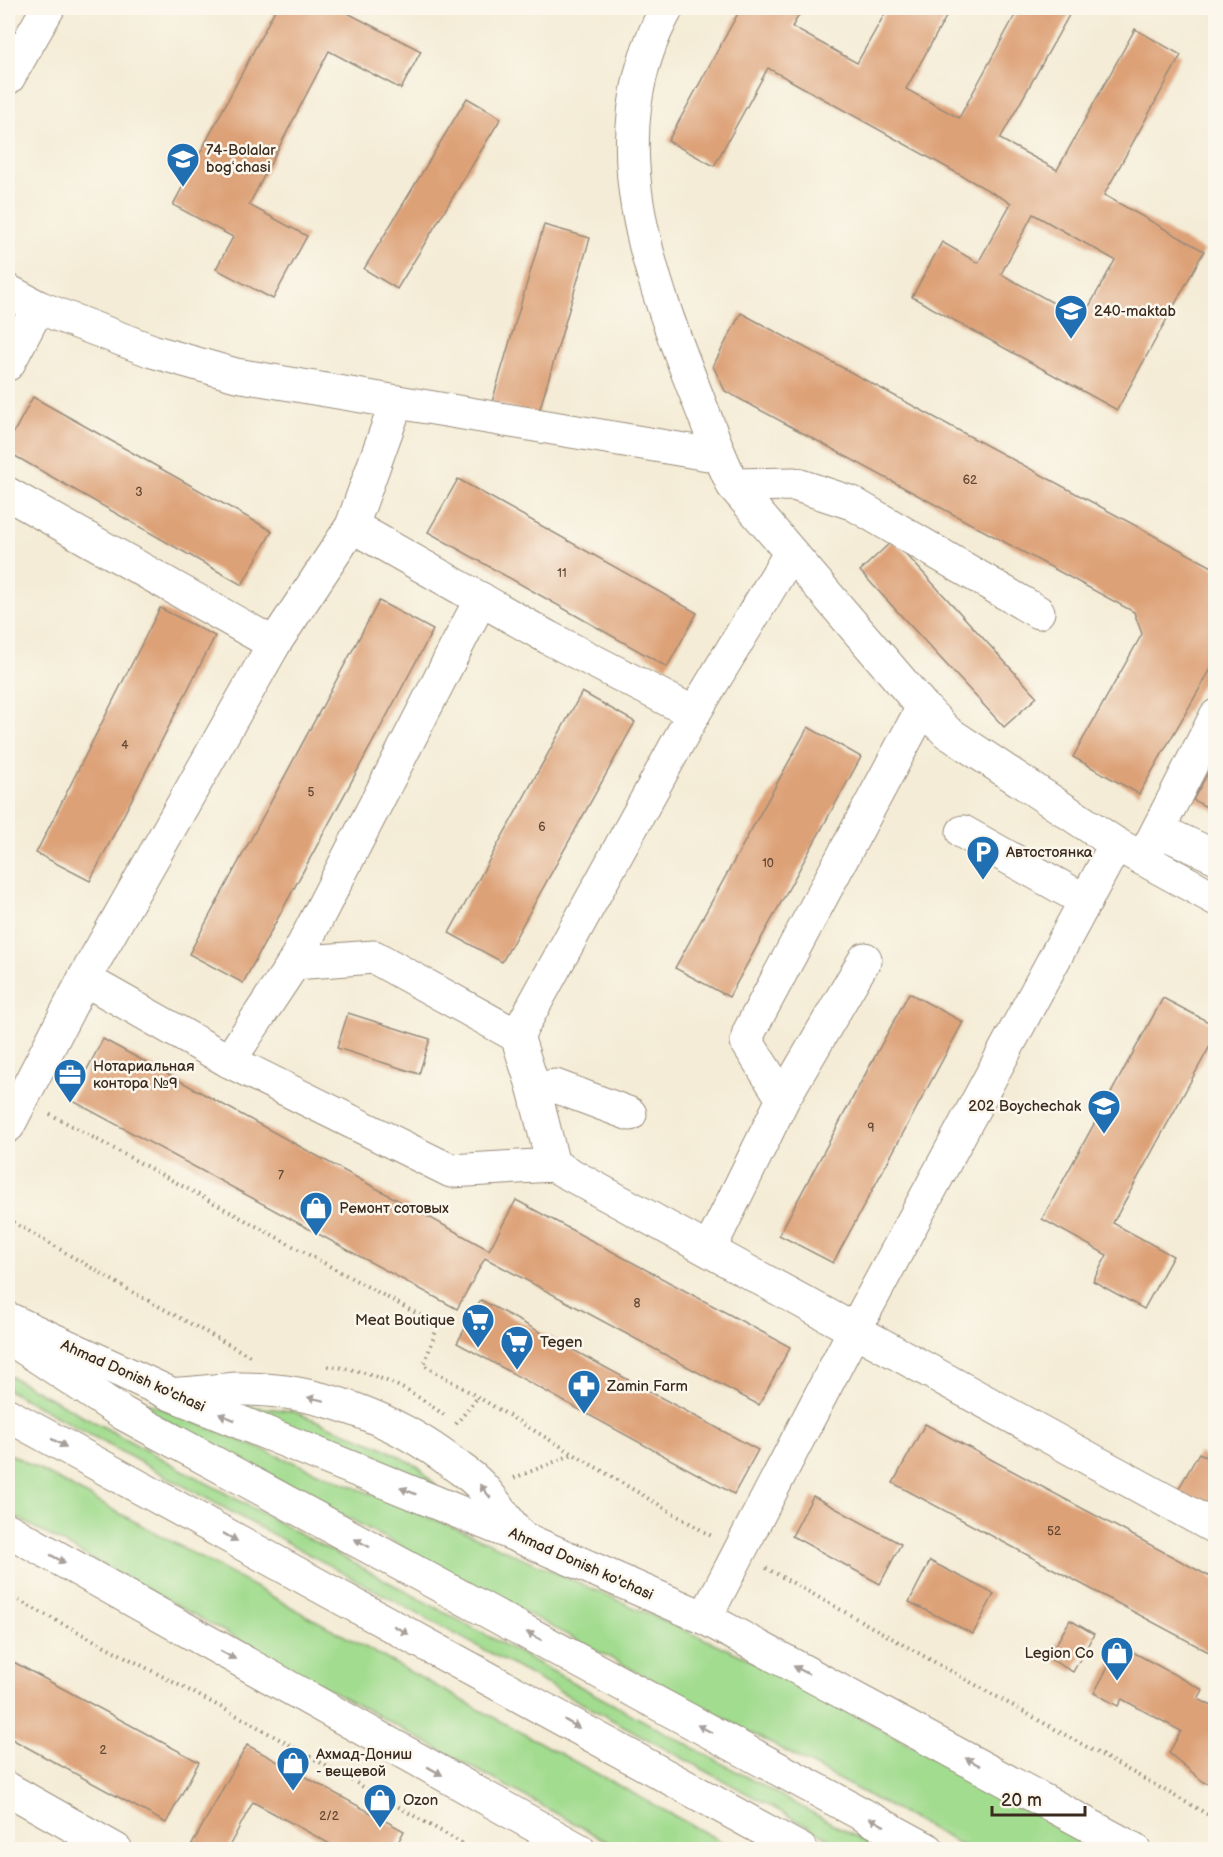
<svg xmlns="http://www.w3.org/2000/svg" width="1223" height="1857" font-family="'Balsamiq Sans',sans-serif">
  <rect width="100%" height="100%" fill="#fbf7ec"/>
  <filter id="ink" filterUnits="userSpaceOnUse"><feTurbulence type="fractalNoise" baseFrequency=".0167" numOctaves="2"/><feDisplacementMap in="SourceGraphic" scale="12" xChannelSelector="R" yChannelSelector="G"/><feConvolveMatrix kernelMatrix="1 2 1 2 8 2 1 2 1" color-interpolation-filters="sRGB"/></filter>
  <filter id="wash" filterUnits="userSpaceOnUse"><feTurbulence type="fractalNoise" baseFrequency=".008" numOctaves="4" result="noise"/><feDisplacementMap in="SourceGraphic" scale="24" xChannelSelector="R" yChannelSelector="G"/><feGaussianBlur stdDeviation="1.35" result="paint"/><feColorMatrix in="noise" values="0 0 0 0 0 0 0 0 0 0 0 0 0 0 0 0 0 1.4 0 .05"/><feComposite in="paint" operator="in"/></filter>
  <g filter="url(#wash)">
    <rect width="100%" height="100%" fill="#f4ecd6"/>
    <g fill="#a2dc8f" stroke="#6e8356" stroke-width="1.5">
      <path d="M8 1375 879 1849H849L8 1390Z"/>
      <path d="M136 1398 467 1533 765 1666 1103 1849H969L134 1404Z"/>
      <path d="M230 1404 292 1411 380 1446 419 1467 437 1487Z"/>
      <path d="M8 1453 20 1459 735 1849H621L8 1513Z"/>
    </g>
    <g id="blocks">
      <g fill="#dda177" fill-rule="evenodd">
        <path d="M276 8H338L421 51 401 89 329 51 249 205 307 236 273 299 216 269 233 237 173 205Z"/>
        <path d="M741 8H803L792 27 857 63 888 8H951L906 89 959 118 1019 8H1073L1000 139 1057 170 1135 29 1181 55 1104 195 1204 251 1117 410 912 297 942 242 978 263 1011 203 768 68 714 166 668 141ZM1033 214 1115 260 1082 319 1001 274Z"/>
        <path d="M467 98 501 118 397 289 364 269Z"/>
        <path d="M544 225 590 238 538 415 492 402Z"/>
        <path d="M741 313 1216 569V660L1139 794 1073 757 1142 634 1134 612 725 391 713 366Z"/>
        <path d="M33 397 272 531 242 585 8 452V443Z"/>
        <path d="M458 479 697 613 667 667 428 532Z"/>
        <path d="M893 540 1037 697 1004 727 860 571Z"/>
        <path d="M379 601 433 630 243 983 189 954Z"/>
        <path d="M160 608 215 636 90 881 36 853Z"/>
        <path d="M582 692 635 722 502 962 449 933Z"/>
        <path d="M808 727 861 757 729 997 675 968Z"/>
        <path d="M1216 759V812L1193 800Z"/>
        <path d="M909 993 963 1022 833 1263 779 1235Z"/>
        <path d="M1163 998 1216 1026V1035L1113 1223 1173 1256 1144 1309 1093 1281 1107 1255 1042 1219Z"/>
        <path d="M348 1013 430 1039 419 1074 337 1048Z"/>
        <path d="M103 1039 489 1250 516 1200 790 1347 759 1405 485 1258 457 1309 71 1100Z"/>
        <path d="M481 1300 758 1450 734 1494 457 1343Z"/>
        <path d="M925 1424 1216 1580V1656L893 1483Z"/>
        <path d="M1199 1453 1216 1462V1490L1203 1512 1175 1495Z"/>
        <path d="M813 1496 901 1544 880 1584 792 1536Z"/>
        <path d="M930 1561 994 1594 973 1634 909 1602Z"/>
        <path d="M1070 1620 1094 1634 1073 1672 1048 1658Z"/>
        <path d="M1120 1645 1203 1690 1198 1699 1216 1708V1781L1205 1783 1169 1753 1181 1731 1122 1699 1118 1706 1094 1693Z"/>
        <path d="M8 1659 199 1762 166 1823 8 1737Z"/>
        <path d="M247 1745 404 1831 394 1850H341L253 1802 227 1850H189Z"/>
      </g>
    </g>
  </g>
  <g filter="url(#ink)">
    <use href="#blocks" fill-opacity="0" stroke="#988b7a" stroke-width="1.5"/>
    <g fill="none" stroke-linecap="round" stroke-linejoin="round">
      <g stroke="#988b7a" stroke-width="35">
        <g id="minor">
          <path d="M667 8C585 155 667 314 720 456L733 485 923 707 947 732 1116 844 1216 899"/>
          <path d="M8 78 48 8"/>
          <path d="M8 291 38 307 152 351 236 375 720 456"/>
          <path d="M8 364 38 307"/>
          <path d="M733 485 794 484 852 503 1038 612"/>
          <path d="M8 494 274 644"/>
          <path d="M352 526 549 638 694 713 517 1036"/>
          <path d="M694 713 790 554"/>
          <path d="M1158 830 1216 857"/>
          <path d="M963 832 1086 901"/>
          <path d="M1143 859 1216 716"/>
          <path d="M294 963 374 957 517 1036 534 1089 553 1165"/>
          <path d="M84 979 229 1061 451 1171 553 1165 1216 1528"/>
          <path d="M229 1061 294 963 481 599"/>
          <path d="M534 1089 555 1086 630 1114"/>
          <path d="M783 1099 865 959"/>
          <path d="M8 1126 84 979 274 644 352 526 396 404"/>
          <path d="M709 1250 783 1099 747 1042 749 1032 923 707"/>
          <path d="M8 1319 171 1394 520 1537 705 1618 1135 1850"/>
          <path d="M179 1394C199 1393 219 1390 238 1389 316 1388 395 1418 455 1465 463 1471 473 1477 480 1485 494 1500 506 1519 519 1535"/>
          <path d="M8 1530 579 1850"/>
          <path d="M705 1618 854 1331 1116 844"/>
          <path d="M8 1789 116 1850"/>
        </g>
      </g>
      <g stroke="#988b7a" stroke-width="35">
        <g id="major">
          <path d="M8 1337 124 1414 928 1850"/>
          <path d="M8 1415 801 1850"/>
        </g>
      </g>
      <g stroke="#988b7a" stroke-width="4" stroke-dasharray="1.5 4.5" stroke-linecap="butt">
        <path d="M50 1114 438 1325 424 1365 713 1537"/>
        <path d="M8 1219 136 1294 250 1356"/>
        <path d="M328 1366C372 1370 410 1389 444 1415"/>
        <path d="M456 1424 478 1397"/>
        <path d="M514 1478 574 1454"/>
        <path d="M766 1568 1216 1819"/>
        <path d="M8 1595 249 1722 474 1850"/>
      </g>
      <use href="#minor" stroke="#fff" stroke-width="33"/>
      <use href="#major" stroke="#fff" stroke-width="33"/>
    </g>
    <defs><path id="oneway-solid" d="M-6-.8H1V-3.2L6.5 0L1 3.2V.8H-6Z" transform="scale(1.5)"/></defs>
    <g fill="#a79f9a">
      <use href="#oneway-solid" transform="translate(316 1399) rotate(-168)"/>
      <use href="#oneway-solid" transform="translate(227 1417) rotate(-158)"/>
      <use href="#oneway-solid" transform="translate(59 1443) rotate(29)"/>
      <use href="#oneway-solid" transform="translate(408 1491) rotate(-158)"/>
      <use href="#oneway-solid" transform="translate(485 1491) rotate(-129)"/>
      <use href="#oneway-solid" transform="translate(230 1537) rotate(29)"/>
      <use href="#oneway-solid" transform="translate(362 1543) rotate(-152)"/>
      <use href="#oneway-solid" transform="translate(58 1559) rotate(29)"/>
      <use href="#oneway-solid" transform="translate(401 1630) rotate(29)"/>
      <use href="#oneway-solid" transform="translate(534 1636) rotate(-152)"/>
      <use href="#oneway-solid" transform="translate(228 1655) rotate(29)"/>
      <use href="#oneway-solid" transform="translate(801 1670) rotate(-152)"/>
      <use href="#oneway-solid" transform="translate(572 1724) rotate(29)"/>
      <use href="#oneway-solid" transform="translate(705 1729) rotate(-152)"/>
      <use href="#oneway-solid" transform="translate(973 1762) rotate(-152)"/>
      <use href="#oneway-solid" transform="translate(435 1771) rotate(29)"/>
      <use href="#oneway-solid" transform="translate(877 1822) rotate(-152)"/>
    </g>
  </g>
  <defs>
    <g id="school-pin" transform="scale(1.725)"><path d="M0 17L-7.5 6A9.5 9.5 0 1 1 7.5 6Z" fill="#1f6fb2" stroke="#fbf7ec"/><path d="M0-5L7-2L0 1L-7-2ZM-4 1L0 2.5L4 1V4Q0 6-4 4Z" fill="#fff"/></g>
    <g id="parking-pin" transform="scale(1.725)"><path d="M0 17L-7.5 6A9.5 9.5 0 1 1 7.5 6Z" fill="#1f6fb2" stroke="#fbf7ec"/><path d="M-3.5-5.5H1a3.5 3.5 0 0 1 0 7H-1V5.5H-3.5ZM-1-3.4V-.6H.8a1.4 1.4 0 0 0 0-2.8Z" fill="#fff"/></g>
    <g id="office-pin" transform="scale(1.725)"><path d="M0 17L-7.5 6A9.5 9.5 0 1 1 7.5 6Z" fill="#1f6fb2" stroke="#fbf7ec"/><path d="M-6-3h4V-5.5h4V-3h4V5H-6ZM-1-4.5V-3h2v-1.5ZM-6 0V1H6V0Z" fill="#fff"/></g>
    <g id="shop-pin" transform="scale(1.725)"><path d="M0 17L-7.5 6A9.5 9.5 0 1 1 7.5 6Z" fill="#1f6fb2" stroke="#fbf7ec"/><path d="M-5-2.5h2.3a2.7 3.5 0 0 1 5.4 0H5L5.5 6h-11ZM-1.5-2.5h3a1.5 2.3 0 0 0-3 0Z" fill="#fff"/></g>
    <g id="supermarket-pin" transform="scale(1.725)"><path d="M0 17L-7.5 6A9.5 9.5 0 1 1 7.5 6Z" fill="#1f6fb2" stroke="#fbf7ec"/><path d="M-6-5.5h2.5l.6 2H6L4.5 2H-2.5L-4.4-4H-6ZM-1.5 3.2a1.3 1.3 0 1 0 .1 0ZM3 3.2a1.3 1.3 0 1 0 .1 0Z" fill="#fff"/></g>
    <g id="pharmacy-pin" transform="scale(1.725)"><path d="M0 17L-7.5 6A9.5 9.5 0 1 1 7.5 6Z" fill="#1f6fb2" stroke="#fbf7ec"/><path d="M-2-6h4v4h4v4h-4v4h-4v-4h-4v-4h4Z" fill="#fff"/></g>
  </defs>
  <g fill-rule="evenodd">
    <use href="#school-pin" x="183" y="159"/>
    <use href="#school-pin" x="1071" y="311"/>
    <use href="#parking-pin" x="983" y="852"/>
    <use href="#office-pin" x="70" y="1075"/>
    <use href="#school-pin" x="1104" y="1106"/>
    <use href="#shop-pin" x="316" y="1208"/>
    <use href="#supermarket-pin" x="478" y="1320"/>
    <use href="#supermarket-pin" x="517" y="1342"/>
    <use href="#pharmacy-pin" x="584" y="1386"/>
    <use href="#shop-pin" x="1117" y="1653"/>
    <use href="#shop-pin" x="293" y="1763"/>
    <use href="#shop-pin" x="380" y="1800"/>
  </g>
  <g text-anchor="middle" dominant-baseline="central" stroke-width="5" stroke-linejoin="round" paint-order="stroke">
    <g font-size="12" fill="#644834">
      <text x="970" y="480">62</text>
      <text x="139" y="492">3</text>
      <text x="562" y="573">11</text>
      <text x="125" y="745">4</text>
      <text x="311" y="792">5</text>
      <text x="542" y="827">6</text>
      <text x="768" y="863">10</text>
      <text x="871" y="1128">9</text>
      <text x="281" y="1175">7</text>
      <text x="637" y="1303">8</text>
      <text x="1054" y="1531">52</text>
      <text x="103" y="1750">2</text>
      <text x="329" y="1816">2/2</text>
    </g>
    <g font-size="15" fill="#3b2a1e" stroke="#fbf7ec" text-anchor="start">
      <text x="206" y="150">74-Bolalar<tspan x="206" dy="17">bogʻchasi</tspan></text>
      <text x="1094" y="311">240-maktab</text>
      <text x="1006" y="852">Автостоянка</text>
      <text x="93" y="1066">Нотариальная<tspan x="93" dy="17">контора №9</tspan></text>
      <text x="1081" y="1106" text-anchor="end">202 Boychechak</text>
      <text x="339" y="1208">Ремонт сотовых</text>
      <text x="455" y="1320" text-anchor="end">Meat Boutique</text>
      <text x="540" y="1342">Tegen</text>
      <text x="607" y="1386">Zamin Farm</text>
      <text x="1094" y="1653" text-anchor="end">Legion Co</text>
      <text x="316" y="1754">Ахмад-Дониш<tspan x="316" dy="17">- вещевой</tspan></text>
      <text x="403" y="1800">Ozon</text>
    </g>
    <g font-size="15" fill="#3b2a1e" stroke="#fbf7ec">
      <text transform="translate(133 1376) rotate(24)">Ahmad Donish ko'chasi</text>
      <text transform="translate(581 1564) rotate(24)">Ahmad Donish ko'chasi</text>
    </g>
  </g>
  <rect width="1223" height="1857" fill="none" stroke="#fbf7ec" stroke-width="30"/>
  <path d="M992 1806v9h93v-9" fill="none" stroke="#3b2a1e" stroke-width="3"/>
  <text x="1001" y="1806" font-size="18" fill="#3b2a1e" stroke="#fbf7ec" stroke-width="4.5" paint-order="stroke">20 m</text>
</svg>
